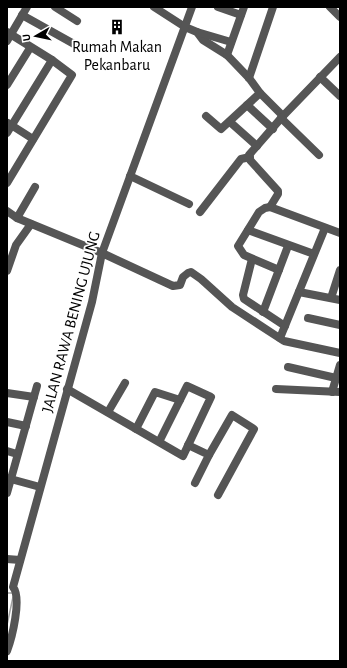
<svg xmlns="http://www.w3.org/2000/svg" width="347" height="668" font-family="'Alegreya Sans',sans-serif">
  <rect width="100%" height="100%" fill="#fff"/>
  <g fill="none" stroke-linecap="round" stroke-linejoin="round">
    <g stroke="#a3a3a3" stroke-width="1.5">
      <path d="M7 593H12"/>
      <path d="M7 625 13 597"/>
    </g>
    <g stroke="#555" stroke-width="8">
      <path d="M55 7 77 21"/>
      <path d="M154 7 185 27 197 32 203 40 227 55 249 78 260 93 283 116 249 155 250 160 278 191V194L270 207 340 233"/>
      <path d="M218 7 241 15"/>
      <path d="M330 7 340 17"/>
      <path d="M22 15 83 49"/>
      <path d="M7 32 52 60 72 75 7 183"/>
      <path d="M197 32 231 42"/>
      <path d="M7 41 27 7"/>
      <path d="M227 55 244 7"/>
      <path d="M320 77 340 96"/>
      <path d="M249 78 273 7"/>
      <path d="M7 85 30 48"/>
      <path d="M247 105 273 129"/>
      <path d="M206 116 221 129 260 93"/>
      <path d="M283 116 340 57"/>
      <path d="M281 118 319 155"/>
      <path d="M230 122 257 146"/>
      <path d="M8 123 33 139"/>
      <path d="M7 133 52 60"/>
      <path d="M130 176 189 204"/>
      <path d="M270 207 265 208 259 212 238 246 244 255 279 270"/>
      <path d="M7 211 17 218 102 253 173 286 180 285 183 277 188 273 191 272 201 279 232 307 284 341 340 353"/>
      <path d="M200 212 241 159 250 157"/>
      <path d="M17 218 35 187"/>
      <path d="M248 230 314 254"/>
      <path d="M252 259 243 295 244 299 285 326"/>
      <path d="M7 271 16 245 31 224"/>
      <path d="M299 292 340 300"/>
      <path d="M331 298 340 270"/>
      <path d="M263 312 288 246"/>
      <path d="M308 318 340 325"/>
      <path d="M280 338 325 228"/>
      <path d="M288 367 336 378"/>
      <path d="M67 389 183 456 211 397 187 386 159 442"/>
      <path d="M276 389 340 392"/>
      <path d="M332 392 340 365"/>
      <path d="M7 393 34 397"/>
      <path d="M108 412 125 383"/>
      <path d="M7 422 26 426"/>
      <path d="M136 429 155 392 180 400"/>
      <path d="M188 445 209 455 195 483"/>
      <path d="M7 451 17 454"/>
      <path d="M209 455 232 415 254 429 218 495"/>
      <path d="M7 478 40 487"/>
      <path d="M7 493 37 386"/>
      <path d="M7 559 20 560"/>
      <path d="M7 651C12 638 22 598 13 587L92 302 102 253 192 7"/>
    </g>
  </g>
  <defs>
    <g id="building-bare" transform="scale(1.2)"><path d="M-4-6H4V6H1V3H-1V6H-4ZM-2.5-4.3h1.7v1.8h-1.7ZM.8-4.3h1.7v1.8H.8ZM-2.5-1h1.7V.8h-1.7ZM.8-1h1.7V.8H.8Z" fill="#000" stroke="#fff" stroke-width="2.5" paint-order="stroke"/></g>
  </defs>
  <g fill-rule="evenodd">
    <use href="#building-bare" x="117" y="27"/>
  </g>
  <g text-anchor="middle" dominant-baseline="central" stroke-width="3.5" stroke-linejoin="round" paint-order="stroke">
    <g font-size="16" fill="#000" stroke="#fff">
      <text x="117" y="47">Rumah Makan<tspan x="117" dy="18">Pekanbaru</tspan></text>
    </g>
    <g font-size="16" fill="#000" stroke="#fff">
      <text transform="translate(71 322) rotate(-75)">JALAN RAWA BENING UJUNG</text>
    </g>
  </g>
  <rect width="347" height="668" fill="none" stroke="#000000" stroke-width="16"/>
  <g transform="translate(36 36) rotate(261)" stroke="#ffffff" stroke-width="3" paint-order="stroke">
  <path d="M0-3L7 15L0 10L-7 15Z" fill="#000000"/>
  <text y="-6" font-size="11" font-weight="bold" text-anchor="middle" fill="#000000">U</text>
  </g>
</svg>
